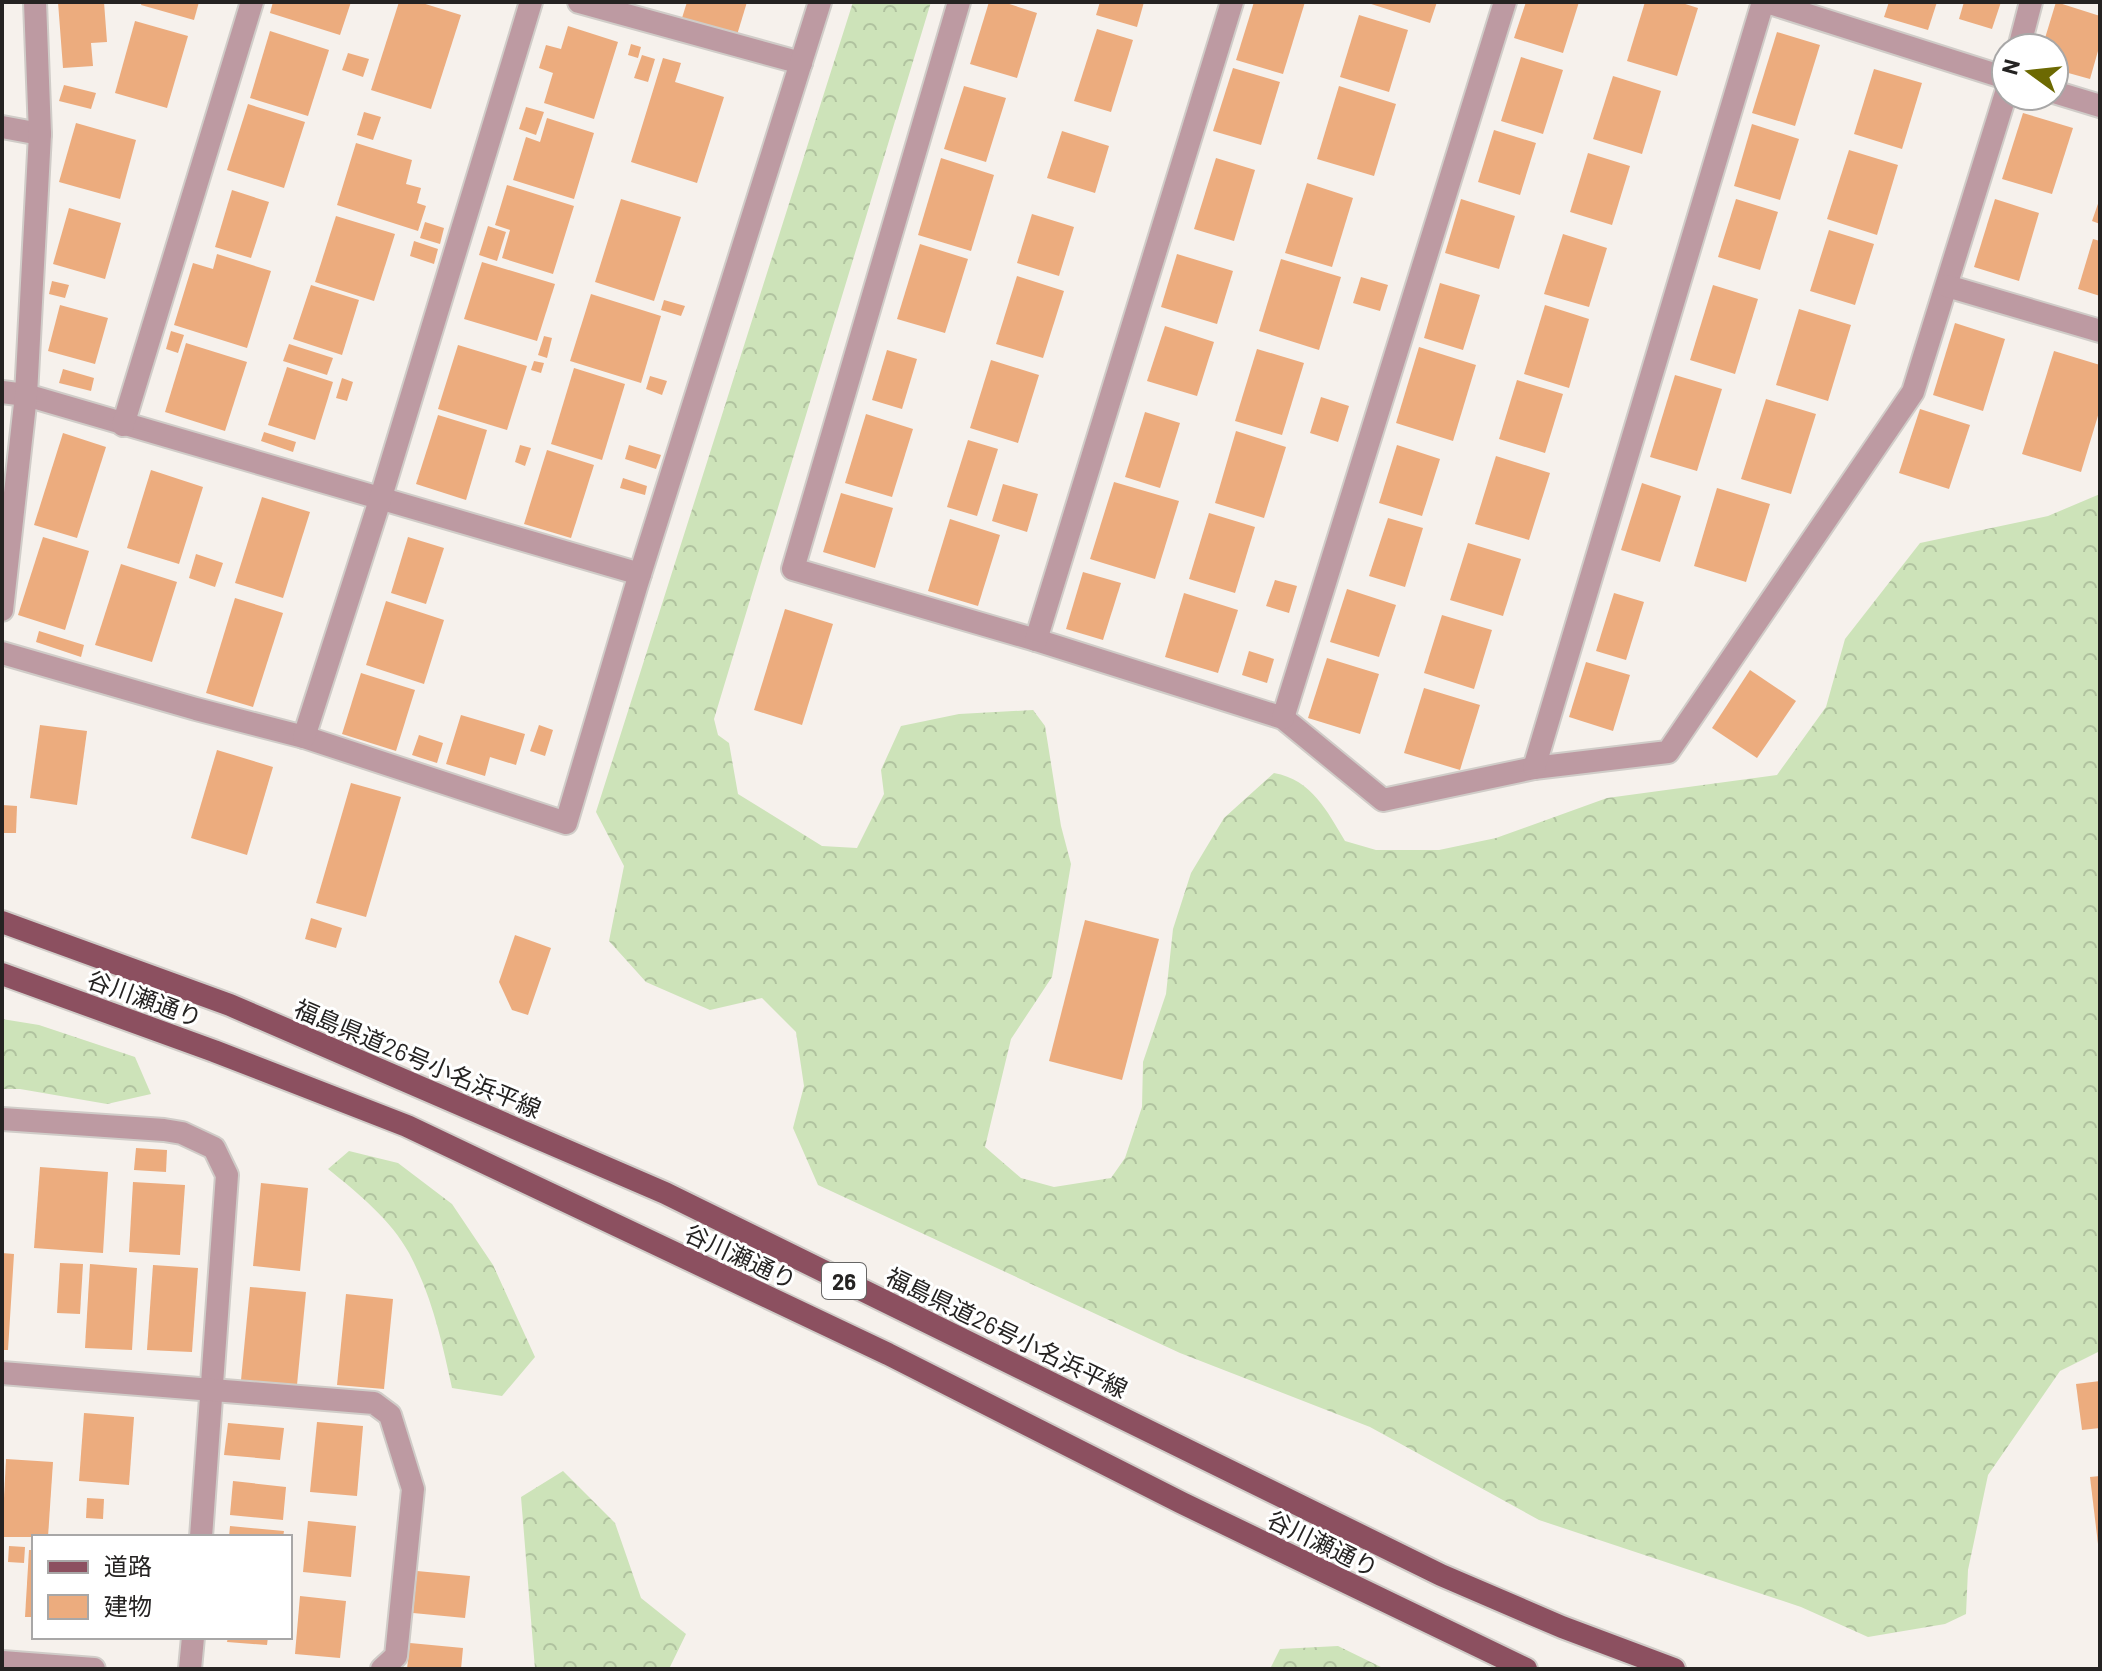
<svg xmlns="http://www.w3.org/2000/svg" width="2102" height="1671" font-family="Barlow,'Noto Sans JP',sans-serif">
  <defs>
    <pattern id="forest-crowns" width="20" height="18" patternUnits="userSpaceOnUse" patternTransform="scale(2)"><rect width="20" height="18" fill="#cde3b9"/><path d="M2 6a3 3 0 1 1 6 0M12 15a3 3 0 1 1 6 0" fill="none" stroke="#b0c29f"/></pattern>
  </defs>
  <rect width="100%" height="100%" fill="#f6f1ec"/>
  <g fill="url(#forest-crowns)">
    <path d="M853 2H931L714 719 718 735 729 743 738 794 822 846 857 848 884 794 881 770 901 726 959 714 1033 710 1045 726 1061 826 1071 864 1052 977 1011 1039 985 1147 1021 1178 1054 1187 1111 1178 1125 1158 1142 1107 1143 1062 1166 994 1173 929 1191 873 1224 818 1274 773C1312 780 1327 811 1345 841L1376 850H1439L1496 838 1607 798 1777 775 1826 707 1845 639 1920 543 2048 516 2100 494V1351L2060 1371 1988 1475 1968 1570 1966 1614 1945 1624 1868 1637 1801 1607 1539 1520 1370 1427 1180 1353 818 1185 793 1128 804 1086 796 1032 762 998 710 1010 646 982 609 941 624 866 596 812Z"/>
    <path d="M2 1019 39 1025 135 1057 151 1094 107 1104 20 1089H2Z"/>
    <path d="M349 1151 398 1163 452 1204 493 1265 535 1357 502 1396 452 1388C442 1342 432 1296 409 1253 391 1220 358 1193 328 1169Z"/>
    <path d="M563 1471 615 1523 641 1598 686 1634 669 1669H535L521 1497Z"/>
    <path d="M1338 1646 1385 1669H1270L1280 1649Z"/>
  </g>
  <g fill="#ecac7e">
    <path d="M58 2H104L107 42 91 43 93 66 63 68Z"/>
    <path d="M142 2H199L194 20 141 5Z"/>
    <path d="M273 2H351L340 35 270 13Z"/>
    <path d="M399 2H419L461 15 431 109 371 90Z"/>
    <path d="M687 2H747L737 35 682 18Z"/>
    <path d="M989 2H1003L1037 13 1017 78 970 64Z"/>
    <path d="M1100 2H1144L1137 27 1096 15Z"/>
    <path d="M1254 2H1305L1283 74 1236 60Z"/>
    <path d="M1365 2H1437L1430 23Z"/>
    <path d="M1526 2H1579L1563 53 1514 38Z"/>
    <path d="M1645 2H1679L1698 8 1677 76 1627 61Z"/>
    <path d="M1889 2H1937L1928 30 1884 17Z"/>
    <path d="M1964 2H2001L1992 29 1959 19Z"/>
    <path d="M2056 2 2100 16V44L2090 79 2054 69V48H2042Z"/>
    <path d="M1359 15 1408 30 1389 92 1340 77Z"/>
    <path d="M135 21 188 36 167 108 115 93Z"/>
    <path d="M568 26 618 42 594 119 544 103 553 73 539 68 546 45 561 49Z"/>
    <path d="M1097 29 1133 40 1111 112 1074 101Z"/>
    <path d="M270 31 329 50 308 116 250 98Z"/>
    <path d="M1777 32 1820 45 1795 126 1752 113Z"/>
    <path d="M631 44 641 47 638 58 628 55Z"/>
    <path d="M348 53 369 59 363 77 342 70Z"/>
    <path d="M642 55 655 59 648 82 634 78Z"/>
    <path d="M1521 57 1563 70 1543 134 1501 121Z"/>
    <path d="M663 58 681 63 675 82 724 97 697 183 631 162Z"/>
    <path d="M1233 68 1280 82 1261 145 1213 131Z"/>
    <path d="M1874 69 1922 83 1902 149 1854 134Z"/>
    <path d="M1613 76 1661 91 1642 154 1593 139Z"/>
    <path d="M64 85 96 93 91 109 59 101Z"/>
    <path d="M964 86 1006 98 986 162 944 149Z"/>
    <path d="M1339 86 1396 104 1374 176 1317 159Z"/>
    <path d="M248 104 305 122 284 188 227 170Z"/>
    <path d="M526 107 544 112 536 135 519 129Z"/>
    <path d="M364 112 381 117 373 140 357 135Z"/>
    <path d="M2023 113 2073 128 2052 194 2002 179Z"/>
    <path d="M547 118 594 133 574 199 513 180 526 137 540 142Z"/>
    <path d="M76 123 136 140 120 199 59 182Z"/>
    <path d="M1752 124 1799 139 1780 200 1734 186Z"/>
    <path d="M1494 130 1536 143 1520 195 1478 182Z"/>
    <path d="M1062 131 1109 146 1095 193 1047 178Z"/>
    <path d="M356 143 412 160 406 184 421 188 417 203 426 206 418 231 337 205Z"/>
    <path d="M1849 150 1898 165 1877 235 1827 219Z"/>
    <path d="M1588 153 1630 166 1612 225 1570 212Z"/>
    <path d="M941 158 994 175 971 251 918 235Z"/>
    <path d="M1216 158 1255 170 1234 241 1194 229Z"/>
    <path d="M1307 183 1353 198 1332 267 1285 253Z"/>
    <path d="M507 185 574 206 553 274 502 258 510 230 495 225Z"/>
    <path d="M232 190 269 202 251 258 215 247Z"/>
    <path d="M2100 198V224L2092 221Z"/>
    <path d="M621 199 681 217 654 301 595 282Z"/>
    <path d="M1461 199 1515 216 1499 269 1445 253Z"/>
    <path d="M1736 199 1778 212 1760 270 1718 257Z"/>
    <path d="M1995 199 2039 213 2019 281 1974 267Z"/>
    <path d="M69 208 121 223 105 279 53 264Z"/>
    <path d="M1032 214 1074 227 1059 276 1017 263Z"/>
    <path d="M336 216 395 234 374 301 315 282Z"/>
    <path d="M425 222 444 228 440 244 420 238Z"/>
    <path d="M488 226 506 232 497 261 479 255Z"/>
    <path d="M1829 230 1874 244 1855 305 1810 291Z"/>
    <path d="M1563 234 1607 248 1589 307 1544 294Z"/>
    <path d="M2093 239 2100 241V296L2078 289Z"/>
    <path d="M414 241 438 249 434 264 410 256Z"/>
    <path d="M920 244 968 259 945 333 897 319Z"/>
    <path d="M217 254 271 271 247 348 174 325 193 263 213 269Z"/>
    <path d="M1177 254 1233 271 1217 324 1161 307Z"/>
    <path d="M1281 259 1341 277 1319 350 1259 331Z"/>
    <path d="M482 262 555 284 537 341 464 319Z"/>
    <path d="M1017 276 1064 291 1043 358 996 344Z"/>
    <path d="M1361 277 1388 285 1380 311 1353 303Z"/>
    <path d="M52 281 69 285 65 298 49 294Z"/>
    <path d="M1440 283 1480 295 1463 350 1424 338Z"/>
    <path d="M311 285 359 300 342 355 293 339Z"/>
    <path d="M1713 285 1758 299 1735 374 1690 360Z"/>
    <path d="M591 294 661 316 641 383 570 361Z"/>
    <path d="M664 300 685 306 681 316 661 310Z"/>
    <path d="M60 305 108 318 95 364 48 351Z"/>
    <path d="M1545 305 1589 319 1569 388 1524 374Z"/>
    <path d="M1799 309 1851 325 1828 401 1776 385Z"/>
    <path d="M1955 323 2005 339 1983 411 1933 395Z"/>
    <path d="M1165 326 1214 342 1197 396 1147 381Z"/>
    <path d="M171 331 184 335 178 353 166 349Z"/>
    <path d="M544 336 552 338 547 358 538 355Z"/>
    <path d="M186 343 247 362 225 431 165 412Z"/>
    <path d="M289 344 333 358 327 375 283 361Z"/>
    <path d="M458 345 527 366 507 430 438 409Z"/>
    <path d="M1419 347 1476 365 1453 441 1396 423Z"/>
    <path d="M1257 349 1304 363 1282 435 1235 421Z"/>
    <path d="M887 350 917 359 902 409 872 400Z"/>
    <path d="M2054 351 2100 365V409L2081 472 2022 454Z"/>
    <path d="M991 360 1039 375 1018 443 970 428Z"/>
    <path d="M534 361 544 363 541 373 531 370Z"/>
    <path d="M287 367 333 382 315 440 268 425Z"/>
    <path d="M574 368 625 384 602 460 551 444Z"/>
    <path d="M63 369 94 378 91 391 59 383Z"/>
    <path d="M1675 375 1722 389 1697 471 1650 457Z"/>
    <path d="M650 376 667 381 662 395 646 389Z"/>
    <path d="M342 378 353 382 347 401 336 398Z"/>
    <path d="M1517 380 1563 394 1545 453 1499 439Z"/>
    <path d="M1321 397 1349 406 1338 442 1310 433Z"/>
    <path d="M1766 399 1816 414 1791 494 1741 479Z"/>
    <path d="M1920 409 1970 425 1949 489 1899 473Z"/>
    <path d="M1145 412 1180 423 1160 488 1125 477Z"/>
    <path d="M866 414 913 429 892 497 845 483Z"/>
    <path d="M438 415 487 430 466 500 416 484Z"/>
    <path d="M1236 431 1286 447 1264 518 1215 503Z"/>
    <path d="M264 432 296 442 293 452 261 441Z"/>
    <path d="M63 433 106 447 77 538 34 525Z"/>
    <path d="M968 440 998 449 977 516 947 507Z"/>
    <path d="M520 445 531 448 525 466 515 462Z"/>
    <path d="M629 445 661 455 656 469 625 459Z"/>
    <path d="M1397 445 1440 459 1422 516 1379 503Z"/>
    <path d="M547 450 594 465 571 538 524 524Z"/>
    <path d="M1496 456 1550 473 1529 540 1475 524Z"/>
    <path d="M151 470 203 487 179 564 127 548Z"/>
    <path d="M623 478 647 486 645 495 620 488Z"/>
    <path d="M1114 482 1179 501 1155 579 1090 559Z"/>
    <path d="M1642 483 1681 496 1660 562 1621 550Z"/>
    <path d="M1003 484 1038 494 1027 532 992 521Z"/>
    <path d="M1717 488 1770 504 1746 582 1694 566Z"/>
    <path d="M841 493 893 508 875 568 823 552Z"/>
    <path d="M262 497 310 512 283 598 235 583Z"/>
    <path d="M1209 513 1255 527 1235 593 1189 579Z"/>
    <path d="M1388 518 1423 528 1405 587 1369 576Z"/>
    <path d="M950 519 1000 535 978 606 928 591Z"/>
    <path d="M43 537 89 551 65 630 18 615Z"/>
    <path d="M408 537 444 548 426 604 391 593Z"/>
    <path d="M1468 543 1521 559 1503 616 1450 600Z"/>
    <path d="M196 554 223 563 215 587 189 578Z"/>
    <path d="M121 564 177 582 152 662 95 645Z"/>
    <path d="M1083 572 1121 583 1103 640 1066 629Z"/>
    <path d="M1275 580 1297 586 1289 613 1266 606Z"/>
    <path d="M1347 589 1396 605 1379 657 1330 642Z"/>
    <path d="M1184 593 1238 610 1218 673 1165 657Z"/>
    <path d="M1614 593 1644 602 1626 660 1596 651Z"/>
    <path d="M235 598 283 613 253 707 206 693Z"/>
    <path d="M386 601 444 620 424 684 366 665Z"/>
    <path d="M785 609 833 624 802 725 754 710Z"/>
    <path d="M1442 615 1492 630 1474 689 1424 673Z"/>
    <path d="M39 631 84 645 81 657 36 642Z"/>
    <path d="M1249 651 1274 659 1267 683 1242 675Z"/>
    <path d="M1327 658 1379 674 1360 734 1308 718Z"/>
    <path d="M1586 662 1630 675 1613 731 1569 717Z"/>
    <path d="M1750 670 1796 701 1757 758 1712 728Z"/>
    <path d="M361 673 415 690 396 751 342 734Z"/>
    <path d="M1424 688 1480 705 1460 770 1404 753Z"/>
    <path d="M461 715 525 734 516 765 490 757 485 776 446 764Z"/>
    <path d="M40 725 87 731 77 805 30 798Z"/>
    <path d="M539 725 553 730 545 756 530 751Z"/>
    <path d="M419 735 443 743 437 763 412 755Z"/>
    <path d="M217 750 273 767 247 855 191 838Z"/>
    <path d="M351 783 401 797 366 917 316 903Z"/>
    <path d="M2 805 17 806 16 833H2Z"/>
    <path d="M311 918 342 928 336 948 305 939Z"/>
    <path d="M1085 920 1159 939 1122 1080 1049 1061Z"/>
    <path d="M515 935 551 948 528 1015 512 1010 499 982Z"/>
    <path d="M136 1148 167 1150 166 1172 134 1170Z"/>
    <path d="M40 1167 108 1172 103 1253 34 1248Z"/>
    <path d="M133 1182 185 1185 180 1255 129 1252Z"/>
    <path d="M261 1183 308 1188 300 1271 253 1266Z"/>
    <path d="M2 1253 14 1254 8 1350H2Z"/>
    <path d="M60 1263 83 1264 80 1314 57 1313Z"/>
    <path d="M90 1264 137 1268 132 1350 85 1348Z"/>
    <path d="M153 1265 198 1268 192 1352 147 1350Z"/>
    <path d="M250 1287 306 1292 297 1385 241 1380Z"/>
    <path d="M346 1294 393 1299 384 1389 337 1385Z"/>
    <path d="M2100 1381V1428L2082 1430 2076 1384Z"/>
    <path d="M84 1413 134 1417 129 1485 79 1481Z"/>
    <path d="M317 1422 363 1426 357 1496 310 1492Z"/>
    <path d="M228 1423 284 1428 280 1460 224 1455Z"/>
    <path d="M6 1459 53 1462 48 1537H2Z"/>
    <path d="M2100 1476V1544H2098L2090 1477Z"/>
    <path d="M233 1481 286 1487 283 1520 230 1515Z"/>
    <path d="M87 1498 104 1499 103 1519 86 1518Z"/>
    <path d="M308 1521 356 1526 351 1577 303 1572Z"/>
    <path d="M230 1526 284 1531 283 1537H229Z"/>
    <path d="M9 1546 25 1547 24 1563 8 1562Z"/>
    <path d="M29 1550H34V1617H25Z"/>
    <path d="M417 1571 470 1576 465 1618 413 1613Z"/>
    <path d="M300 1596 346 1601 340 1658 295 1654Z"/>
    <path d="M228 1637H268L267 1645 227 1642Z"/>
    <path d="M410 1643 463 1648 461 1669H407Z"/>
  </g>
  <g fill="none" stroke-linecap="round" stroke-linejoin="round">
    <g stroke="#d0ccc8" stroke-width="26">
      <g id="minor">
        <path d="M579 2 801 63"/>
        <path d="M959 2 793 569 1036 640 1283 718 1383 800 1534 768 1668 752 1913 392 2006 93"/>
        <path d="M1767 2 2006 78"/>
        <path d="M2019 48 2031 2"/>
        <path d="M2054 92 2100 106"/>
        <path d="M2 127 40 134"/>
        <path d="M1947 286 2100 331"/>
        <path d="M2 392 26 395 640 574"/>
        <path d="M123 425 252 2"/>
        <path d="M2 610 26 395 40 134 35 2"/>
        <path d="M1036 640 1232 2"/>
        <path d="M2 653 196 709 304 737 566 823 636 587 820 2"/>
        <path d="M1283 718 1505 2"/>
        <path d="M304 737 380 500 531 2"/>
        <path d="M1534 768 1763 2"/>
        <path d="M2 1119 164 1130 182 1133 214 1148 227 1175 201 1537"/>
        <path d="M2 1373 374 1403 390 1415 413 1489 396 1656 382 1669"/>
        <path d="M2 1662 94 1669"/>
        <path d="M190 1669 193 1637"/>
      </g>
    </g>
    <g stroke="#d0ccc8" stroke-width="26">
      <g id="primary">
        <path d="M2 922 230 1005 665 1193 1441 1575 1562 1627 1674 1669"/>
        <path d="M2 974 214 1051 407 1126 888 1354 1182 1503 1526 1669"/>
      </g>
    </g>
    <use href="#minor" stroke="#bd9aa2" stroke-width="22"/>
    <use href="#primary" stroke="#8c5060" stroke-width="22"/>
  </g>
  <g text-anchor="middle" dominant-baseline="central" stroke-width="6" stroke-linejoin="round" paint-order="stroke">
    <rect fill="#fff" stroke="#666564" stroke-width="2" x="822" y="1263" width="44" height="36" rx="6"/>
    <g font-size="22" font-weight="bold" fill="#252322">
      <text x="844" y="1281">26</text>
    </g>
    <g font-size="24" fill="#252322" stroke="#fff">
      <text transform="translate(145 998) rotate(20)">谷川瀬通り</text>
      <text transform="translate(418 1058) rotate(23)">福島県道26号小名浜平線</text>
      <text transform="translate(741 1256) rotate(25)">谷川瀬通り</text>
      <text transform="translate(1007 1332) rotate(26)">福島県道26号小名浜平線</text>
      <text transform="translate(1323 1543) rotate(26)">谷川瀬通り</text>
    </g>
  </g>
  <rect width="2102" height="1671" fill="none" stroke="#252322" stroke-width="8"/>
  <rect x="32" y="1535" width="260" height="104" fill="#ffffff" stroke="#a8a7a7" stroke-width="2"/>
  <rect x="48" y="1561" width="40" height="12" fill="#8c5060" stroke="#a8a7a7" stroke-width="2"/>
  <text x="104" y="1575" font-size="24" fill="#252322">道路</text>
  <rect x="48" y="1595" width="40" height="24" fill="#ecac7e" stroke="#a8a7a7" stroke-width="2"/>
  <text x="104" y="1615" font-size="24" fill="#252322">建物</text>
  <g transform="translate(2030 72) rotate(285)"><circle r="38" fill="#ffffff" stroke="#a8a7a7" stroke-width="2"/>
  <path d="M0-6L14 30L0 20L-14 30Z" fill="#6c6902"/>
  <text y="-12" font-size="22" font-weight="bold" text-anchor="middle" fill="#252322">N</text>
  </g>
</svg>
